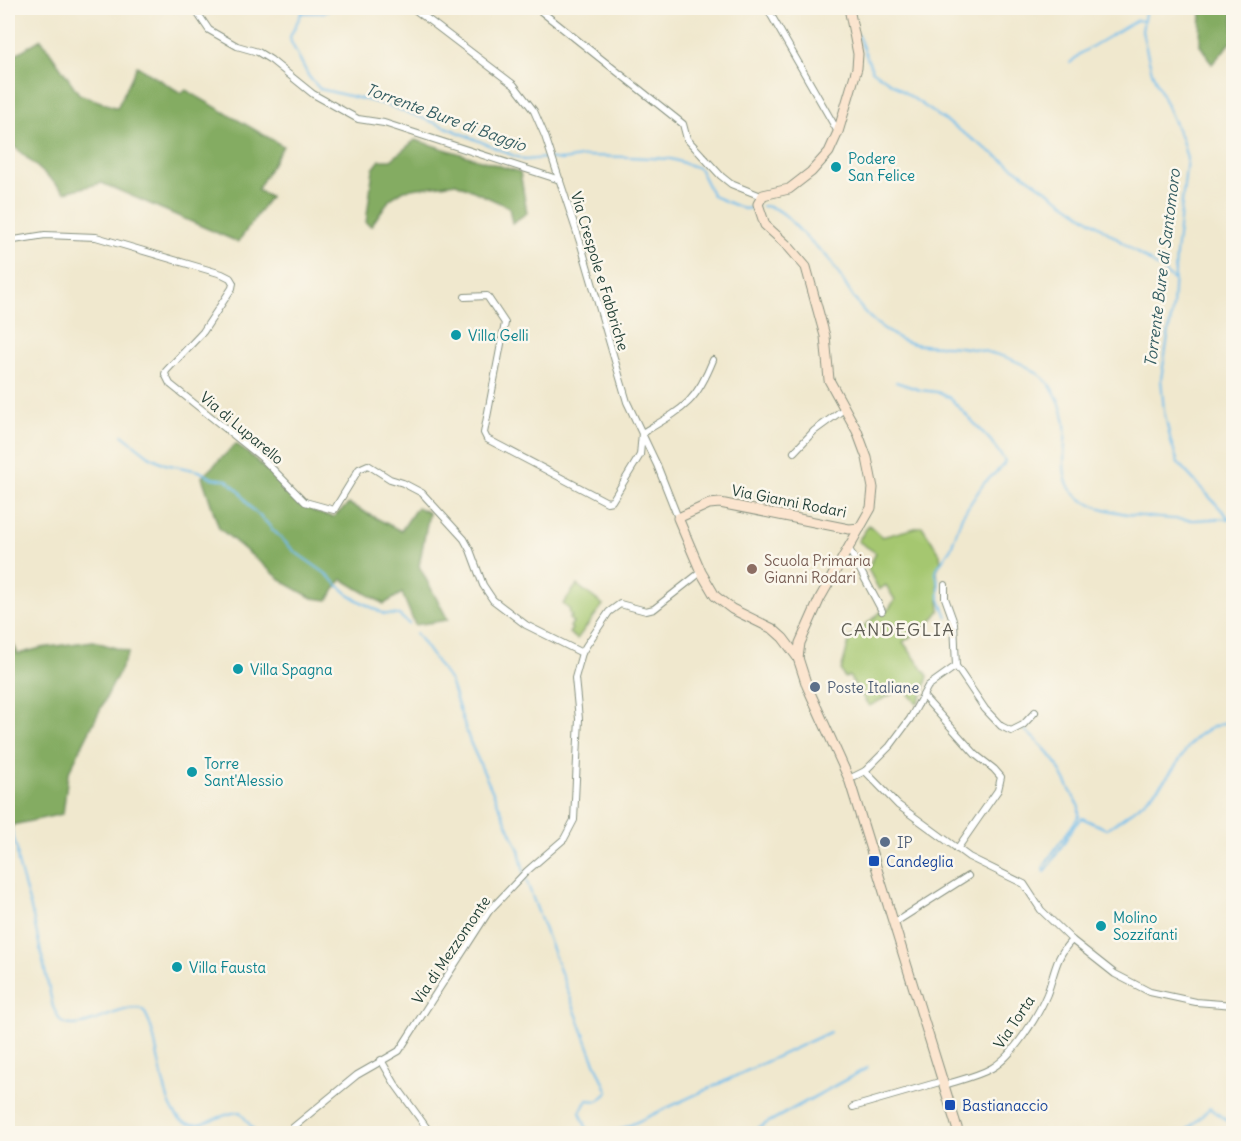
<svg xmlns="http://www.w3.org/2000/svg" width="1241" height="1141" font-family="Delius,sans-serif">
  <rect width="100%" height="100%" fill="#fbf7ec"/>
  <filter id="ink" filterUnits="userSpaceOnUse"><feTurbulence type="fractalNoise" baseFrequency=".0167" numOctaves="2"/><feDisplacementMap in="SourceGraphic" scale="12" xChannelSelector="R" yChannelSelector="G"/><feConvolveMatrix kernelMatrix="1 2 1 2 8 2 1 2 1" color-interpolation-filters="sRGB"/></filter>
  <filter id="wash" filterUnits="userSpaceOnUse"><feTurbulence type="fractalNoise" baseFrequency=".008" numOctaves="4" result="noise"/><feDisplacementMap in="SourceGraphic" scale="24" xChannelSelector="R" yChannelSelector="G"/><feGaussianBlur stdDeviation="1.35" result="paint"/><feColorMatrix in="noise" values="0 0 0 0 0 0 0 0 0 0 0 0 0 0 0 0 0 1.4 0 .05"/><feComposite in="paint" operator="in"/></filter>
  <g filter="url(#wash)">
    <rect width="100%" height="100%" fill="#f0e8ce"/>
    <g fill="#a5c770" stroke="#628252" stroke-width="1.5">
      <path d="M869 525 882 537 922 526 940 554 941 562 937 570 940 610 930 623 903 642 928 676 924 691 917 704 904 688 869 706 849 676 845 678 841 671 850 638 882 611 888 610 895 600 886 585 879 590 868 569 876 553 858 541Z"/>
      <path d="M577 585 603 605 577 639 569 633 572 629 570 627 573 622 569 619 572 616 569 613 570 610 563 604Z"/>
    </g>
    <g fill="#84ac62" stroke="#52744b" stroke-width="1.5">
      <path d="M1201 8H1233V40L1212 64 1200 45Z"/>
      <path d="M41 39 79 94 117 108 137 66 181 93 186 90 283 146 257 190 270 197 238 242 102 183 65 192 8 141V57L10 58Z"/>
      <path d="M415 140 520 172 527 213 512 223 509 207 456 183 404 190 390 199 371 226 366 223 373 169 380 160H391Z"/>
      <path d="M236 444 256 460 298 502 317 513 333 517 349 504 401 531 417 507 429 513 419 566 448 620 415 625 402 593 384 604 342 579 328 600 312 598 285 583 219 528 202 477Z"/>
      <path d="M8 632 18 654 41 648 93 641 129 652 68 774 63 814 13 825 8 840Z"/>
    </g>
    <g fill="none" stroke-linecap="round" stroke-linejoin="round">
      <g stroke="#74beec" stroke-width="2">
        <path d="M304 8 290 37 291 42 309 77 320 89 387 105 446 127 524 160 546 158 562 160 587 156 629 157 671 159 699 168 713 196 744 209 757 207"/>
        <path d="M1146 8 1142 31 1147 52 1152 72 1182 140 1187 159 1176 254 1173 306 1161 379 1164 411 1171 442 1178 463 1229 518"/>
        <path d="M301 13H324L332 8"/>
        <path d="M858 35 872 70 1161 269 1174 280"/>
        <path d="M1070 63 1081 53 1137 20 1143 21"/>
        <path d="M762 206C783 206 792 224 805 236 812 244 821 250 828 258 846 282 855 308 880 326 889 332 897 339 907 342 920 347 934 345 948 346 979 348 1026 358 1048 383 1057 394 1063 409 1065 424 1068 447 1055 480 1078 497 1100 515 1164 519 1193 520 1206 520 1220 517 1234 519"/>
        <path d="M896 382 920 390 937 392 950 398 991 441 1005 461 1002 467 984 483 962 516 951 548 937 568 936 574 939 585V597L947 617"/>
        <path d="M122 435 149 456 165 464 199 471 212 478 227 480 240 492 250 507 267 523 270 527 295 552 325 573 350 596 384 614 399 615 409 624"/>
        <path d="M416 633 450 681 470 742 519 850 525 877 591 1053 608 1092 598 1101 587 1100 580 1112 589 1134"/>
        <path d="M1025 730 1044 748 1055 761 1079 807V816L1049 858 1044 867 1045 872"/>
        <path d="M8 819 17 849 18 863 33 916 53 1007C56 1012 58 1020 63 1023 84 1033 121 1003 142 1009 162 1030 157 1121 191 1124 207 1126 224 1112 240 1112L257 1134"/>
        <path d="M1045 872 1075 825 1082 818 1106 829C1126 817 1148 800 1163 782 1192 749 1184 733 1234 720"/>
        <path d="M611 1134 830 1032"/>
        <path d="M747 1134 867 1068"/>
        <path d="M1183 1134 1210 1108 1234 1126"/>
      </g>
    </g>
  </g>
  <g filter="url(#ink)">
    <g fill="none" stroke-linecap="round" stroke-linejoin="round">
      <g stroke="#889281" stroke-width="8">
        <g id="minor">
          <path d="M194 8 209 30 237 46 258 52 271 60 313 94 358 119 384 123 560 180"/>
          <path d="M413 8 514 85 534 111 545 136 581 245 627 402 657 465 678 518"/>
          <path d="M537 8 683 124 687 139 721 176 731 184 761 196"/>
          <path d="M767 8 838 132"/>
          <path d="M8 241 45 235 96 237 222 274 230 278 233 283 232 288 203 332 166 371 165 374 170 384 261 457 305 502 334 510 359 469 368 465 390 479 403 483 422 493 464 539 470 550 483 585 493 600 526 625 582 653"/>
          <path d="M465 297 487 296 505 323 484 433 487 439 607 502 612 501 640 455 642 433C682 409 695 405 713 360"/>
          <path d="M794 452 814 431 844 409"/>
          <path d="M848 547 882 611"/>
          <path d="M945 585V598L954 623 956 666 985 709 1001 726 1011 731 1023 725 1035 712"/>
          <path d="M923 696 976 755 994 769 1001 777 998 790 957 849"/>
          <path d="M865 771 898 805 969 857 1024 884 1041 910 1072 940 1115 974 1150 992 1196 1002 1234 1005"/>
          <path d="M849 779 865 771 890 746 910 719 928 686 956 666"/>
          <path d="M894 923 968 876"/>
          <path d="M381 1060 395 1084 431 1134"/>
          <path d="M944 1085C960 1080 978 1076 992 1068 1013 1056 1038 1016 1047 994 1055 973 1055 957 1072 940"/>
          <path d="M853 1107 943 1081"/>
          <path d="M285 1134 357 1075 399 1051 489 911 527 871 564 839 574 820 579 719 575 678 582 653 586 646 609 612 620 604 646 611 654 609 701 572"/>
        </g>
      </g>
      <g stroke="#889281" stroke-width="11">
        <g id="secondary">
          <path d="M860 528 849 529 720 503 709 504 678 518 701 572 715 596 732 609 773 629 783 638 798 658 807 686 849 779 959 1134"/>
          <path d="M798 658 800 643 820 598 871 508 873 488 867 458 857 431 829 380 825 336 806 267 788 246 765 225 758 204 763 195 789 189 811 172 829 152 838 132 857 68 858 54 849 8"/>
        </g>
      </g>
      <use href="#minor" stroke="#fff" stroke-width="6"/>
      <use href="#secondary" stroke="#fbe5cf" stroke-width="9"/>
    </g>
  </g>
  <g fill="#0f9aa8" stroke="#fbf7ec" stroke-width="2">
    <circle cx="836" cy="167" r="6"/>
    <circle cx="456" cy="335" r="6"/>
    <circle cx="238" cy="669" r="6"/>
    <circle cx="192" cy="772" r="6"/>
    <circle cx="1101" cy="926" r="6"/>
    <circle cx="177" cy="967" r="6"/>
  </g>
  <circle fill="#8d6e63" stroke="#fbf7ec" stroke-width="2" cx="752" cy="569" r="6"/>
  <g fill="#5c6f8a" stroke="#fbf7ec" stroke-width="2">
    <circle cx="815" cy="687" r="6"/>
    <circle cx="885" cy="842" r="6"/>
  </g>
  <g fill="#1a4fb4" stroke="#fbf7ec" stroke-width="2">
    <rect x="868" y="855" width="12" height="12" rx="3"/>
    <rect x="944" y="1099" width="12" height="12" rx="3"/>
  </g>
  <g text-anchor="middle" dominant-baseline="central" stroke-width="5" stroke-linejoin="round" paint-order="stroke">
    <g font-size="15" fill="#0d838f" stroke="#fbf7ec" text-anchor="start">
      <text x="848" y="158">Podere<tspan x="848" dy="17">San Felice</tspan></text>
      <text x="468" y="335">Villa Gelli</text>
      <text x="250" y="669">Villa Spagna</text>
      <text x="204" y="763">Torre<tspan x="204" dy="17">Sant'Alessio</tspan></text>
      <text x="1113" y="917">Molino<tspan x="1113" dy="17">Sozzifanti</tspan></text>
      <text x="189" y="967">Villa Fausta</text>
    </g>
    <g font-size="15" fill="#1f3d34" stroke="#fbf7ec">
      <text transform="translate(600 271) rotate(73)">Via Crespole e Fabbriche</text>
      <text transform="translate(242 428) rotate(40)">Via di Luparello</text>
      <text transform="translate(789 501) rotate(11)">Via Gianni Rodari</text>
      <text transform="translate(451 950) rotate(-56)">Via di Mezzomonte</text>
      <text transform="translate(1014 1022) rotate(-56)">Via Torta</text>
    </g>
    <g font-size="15" fill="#785e54" stroke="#fbf7ec" text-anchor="start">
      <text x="764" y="560">Scuola Primaria<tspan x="764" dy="17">Gianni Rodari</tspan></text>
    </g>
    <g font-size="15" fill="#4e5e75" stroke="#fbf7ec" text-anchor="start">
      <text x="827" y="687">Poste Italiane</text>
      <text x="897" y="842">IP</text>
    </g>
    <g font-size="15" fill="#164399" stroke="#fbf7ec" text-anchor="start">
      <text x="886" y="861">Candeglia</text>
      <text x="962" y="1105">Bastianaccio</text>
    </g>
    <g font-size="16" font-style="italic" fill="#345d62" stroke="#fbf7ec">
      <text transform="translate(446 117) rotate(20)">Torrente Bure di Baggio</text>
      <text transform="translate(1162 268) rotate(-83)">Torrente Bure di Santomoro</text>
    </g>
    <g font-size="18" letter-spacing="1.5" fill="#5f5d54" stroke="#fbf7ec">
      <text x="898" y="629">CANDEGLIA</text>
    </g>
  </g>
  <rect width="1241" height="1141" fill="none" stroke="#fbf7ec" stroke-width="30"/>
</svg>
